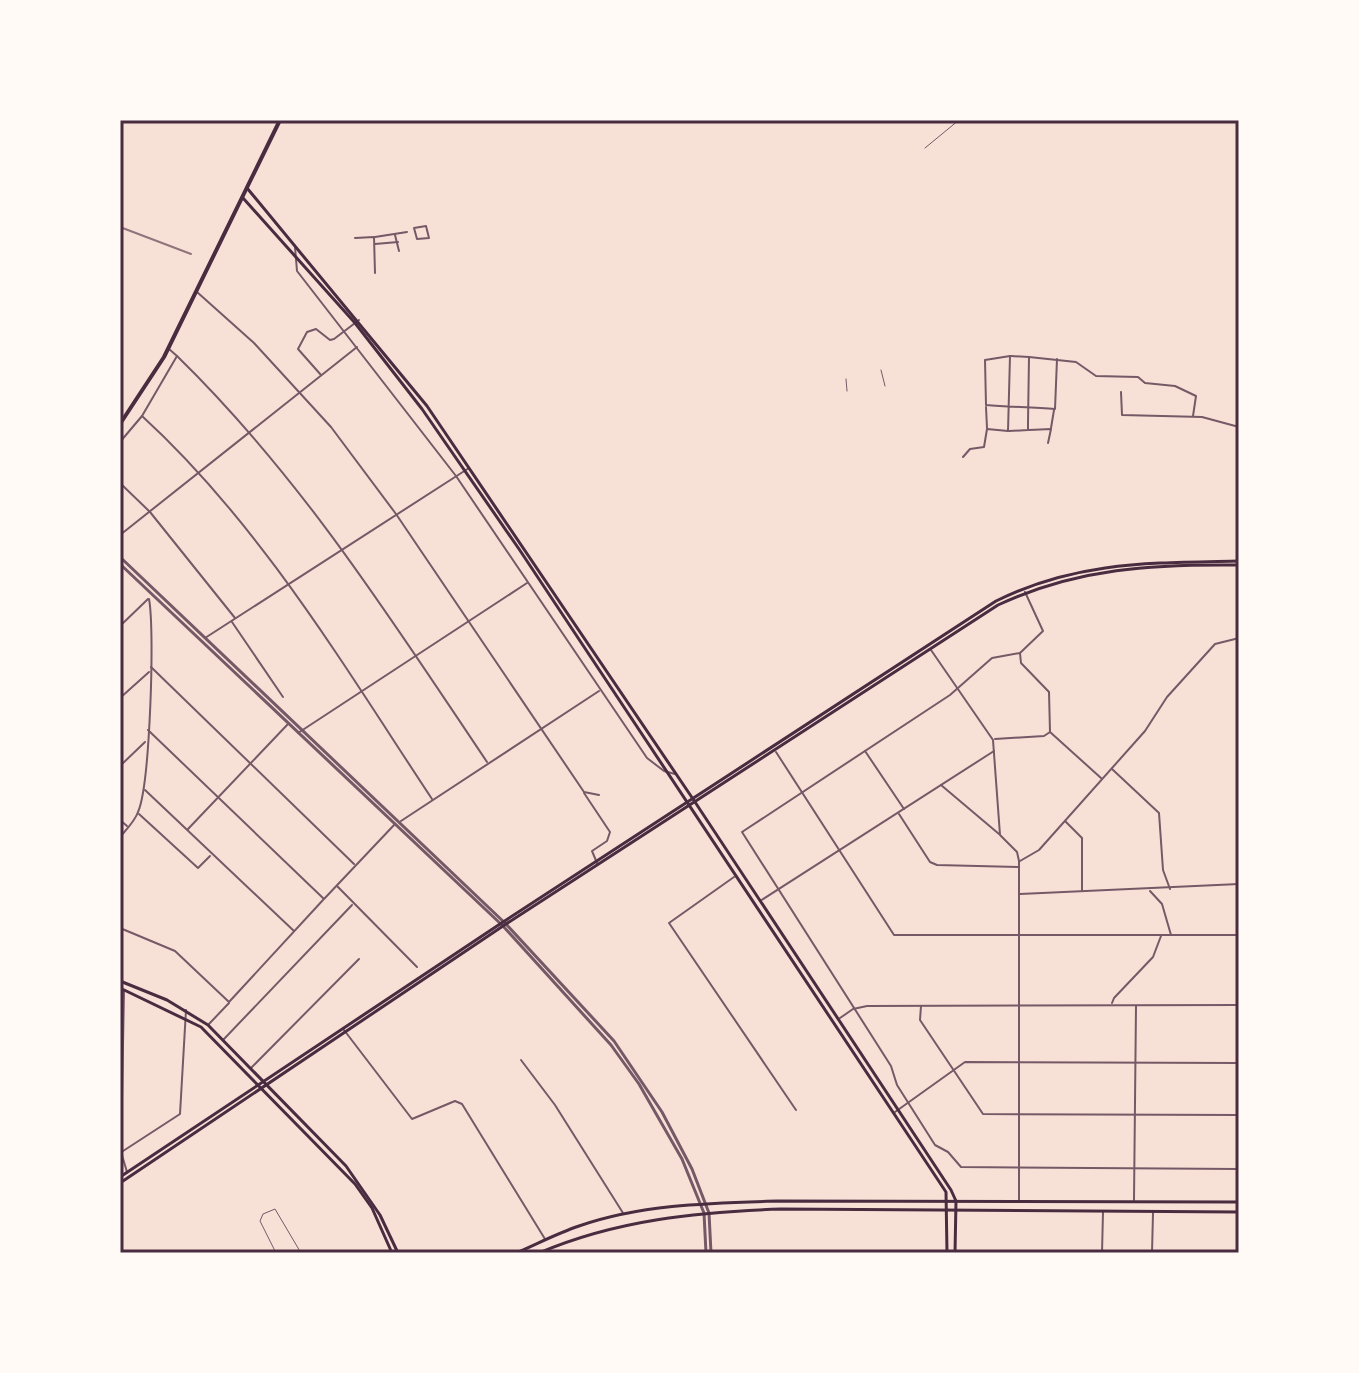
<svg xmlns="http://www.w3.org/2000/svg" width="1359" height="1373" font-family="Inter,sans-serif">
  <rect width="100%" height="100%" fill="#f7e1d7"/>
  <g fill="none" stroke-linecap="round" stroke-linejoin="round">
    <g stroke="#755966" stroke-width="1">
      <path d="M925 148 959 120"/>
      <path d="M881 370 885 386"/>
      <path d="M846 379 847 391"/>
      <path d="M276 1253 260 1221 263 1214 275 1209 301 1253"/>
    </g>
    <g stroke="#755966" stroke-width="2">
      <path d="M426 226 429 238 417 239 414 228Z"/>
      <path d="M395 235 399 251"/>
      <path d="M375 237 407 232"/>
      <path d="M355 238 374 237 375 273"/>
      <path d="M375 244 398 242"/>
      <path d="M295 247 297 271 456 476 647 758 664 771 675 774"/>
      <path d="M197 292 254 343 331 427 396 514 584 792 599 795"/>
      <path d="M177 356C301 477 391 619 487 762"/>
      <path d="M1029 357 1076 362 1096 376 1138 377 1145 383 1175 386 1196 396 1193 416"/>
      <path d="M321 375 298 349 307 332 316 329 330 340 334 339 359 320"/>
      <path d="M1121 392 1122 415 1202 417 1239 427"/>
      <path d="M986 407 987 428"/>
      <path d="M142 416C260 524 344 666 432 799"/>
      <path d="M1051 428 1054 410"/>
      <path d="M1029 430 1051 429 1048 443"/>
      <path d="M1009 431 1028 430V423L1029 357 1011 356"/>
      <path d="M120 442 142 416 177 356 169 349"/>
      <path d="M963 457 970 449 984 447 987 429 1008 431 1010 356 985 360 986 405C1009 407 1032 407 1055 409L1057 359"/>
      <path d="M120 483 150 512 235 618"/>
      <path d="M120 535 357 347"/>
      <path d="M1025 592 1043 631 1020 653 1021 663 1049 692 1050 732 1101 778"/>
      <path d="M232 622 283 697"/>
      <path d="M120 626 148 599"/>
      <path d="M205 638 469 468"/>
      <path d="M931 650 993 740 1000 835 1017 852 1019 861V1200"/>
      <path d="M1020 653 992 658 950 695 742 832 891 1066 897 1085 935 1145 948 1152 961 1167 1239 1169"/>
      <path d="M151 667 354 864"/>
      <path d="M120 698 149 672"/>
      <path d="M148 730 324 899 395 824"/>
      <path d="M298 733 527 583"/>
      <path d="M995 739 1044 736 1050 732"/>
      <path d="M865 751 904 809"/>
      <path d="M776 752 894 935H1239"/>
      <path d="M120 766 145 742"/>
      <path d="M1112 769 1159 813 1163 870 1170 889"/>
      <path d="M941 785 999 834"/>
      <path d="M145 790 294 931"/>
      <path d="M584 793 610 832 607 841 592 851 597 863"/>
      <path d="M139 814 198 868 210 856"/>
      <path d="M899 814 930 862 937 865 1018 867"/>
      <path d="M120 820 127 826"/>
      <path d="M401 821 599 691"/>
      <path d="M1065 821 1082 838V891"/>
      <path d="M188 829 288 724"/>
      <path d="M120 837C126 830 135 821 138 812 150 785 155 630 149 599"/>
      <path d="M1020 861 1039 850 1145 731 1167 697 1215 644 1239 638"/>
      <path d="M734 877 669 923 796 1110"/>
      <path d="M337 886 417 967"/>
      <path d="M1150 891 1162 904 1171 935"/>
      <path d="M1020 894 1239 884"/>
      <path d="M760 901 994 751"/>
      <path d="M120 928 175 951 229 1002 323 900"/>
      <path d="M124 991 121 1152 127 1172"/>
      <path d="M1112 1003 1114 998 1153 957 1161 936"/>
      <path d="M921 1006 920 1020 983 1114 1239 1115"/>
      <path d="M840 1018 853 1009 867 1006 1239 1005"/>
      <path d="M208 1025 229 1003"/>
      <path d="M344 1030 412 1119 455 1101 462 1104 545 1239"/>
      <path d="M224 1039 352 905"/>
      <path d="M521 1060 555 1105 623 1213"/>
      <path d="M251 1068 359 959"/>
      <path d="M895 1112 965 1062 1239 1063"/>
      <path d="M120 1153 180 1114 186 1010"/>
      <path d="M1134 1200 1136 1006"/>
      <path d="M1102 1253 1103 1212"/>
      <path d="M1152 1253 1153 1213"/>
    </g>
    <g stroke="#755966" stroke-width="3">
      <path d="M120 557 506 924 614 1041 662 1112 692 1169 709 1213 711 1253"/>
      <path d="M120 564 503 926 611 1045 639 1084 682 1159 704 1213 706 1253"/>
    </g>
    <g stroke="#4a2c40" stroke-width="3">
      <path d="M247 188 427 406 693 799 951 1190 956 1201 955 1253"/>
      <path d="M243 198 355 323 422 409 519 549 946 1192 947 1253"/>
      <path d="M120 981 167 1000 208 1025 346 1166 380 1215 398 1253"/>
      <path d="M120 988 201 1027 355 1184 372 1208 392 1253"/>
      <path d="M120 1177 500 924 996 601C1077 561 1151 563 1239 561"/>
      <path d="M120 1183 506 924 998 605C1077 568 1154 564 1239 565"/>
      <path d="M516 1253C537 1244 558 1233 579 1226 642 1204 712 1203 777 1201L1239 1202"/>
      <path d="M539 1253C616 1220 697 1212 781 1209L1239 1212"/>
    </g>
    <path stroke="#4a2c40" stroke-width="4" d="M120 424 164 357 280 120"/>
    <path stroke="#8f747c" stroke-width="2" d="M120 227 191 254"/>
  </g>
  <rect width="1359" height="1373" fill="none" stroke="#fffaf5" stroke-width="244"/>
  <rect x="122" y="122" width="1115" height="1129" fill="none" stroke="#4a2c40" stroke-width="3"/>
</svg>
